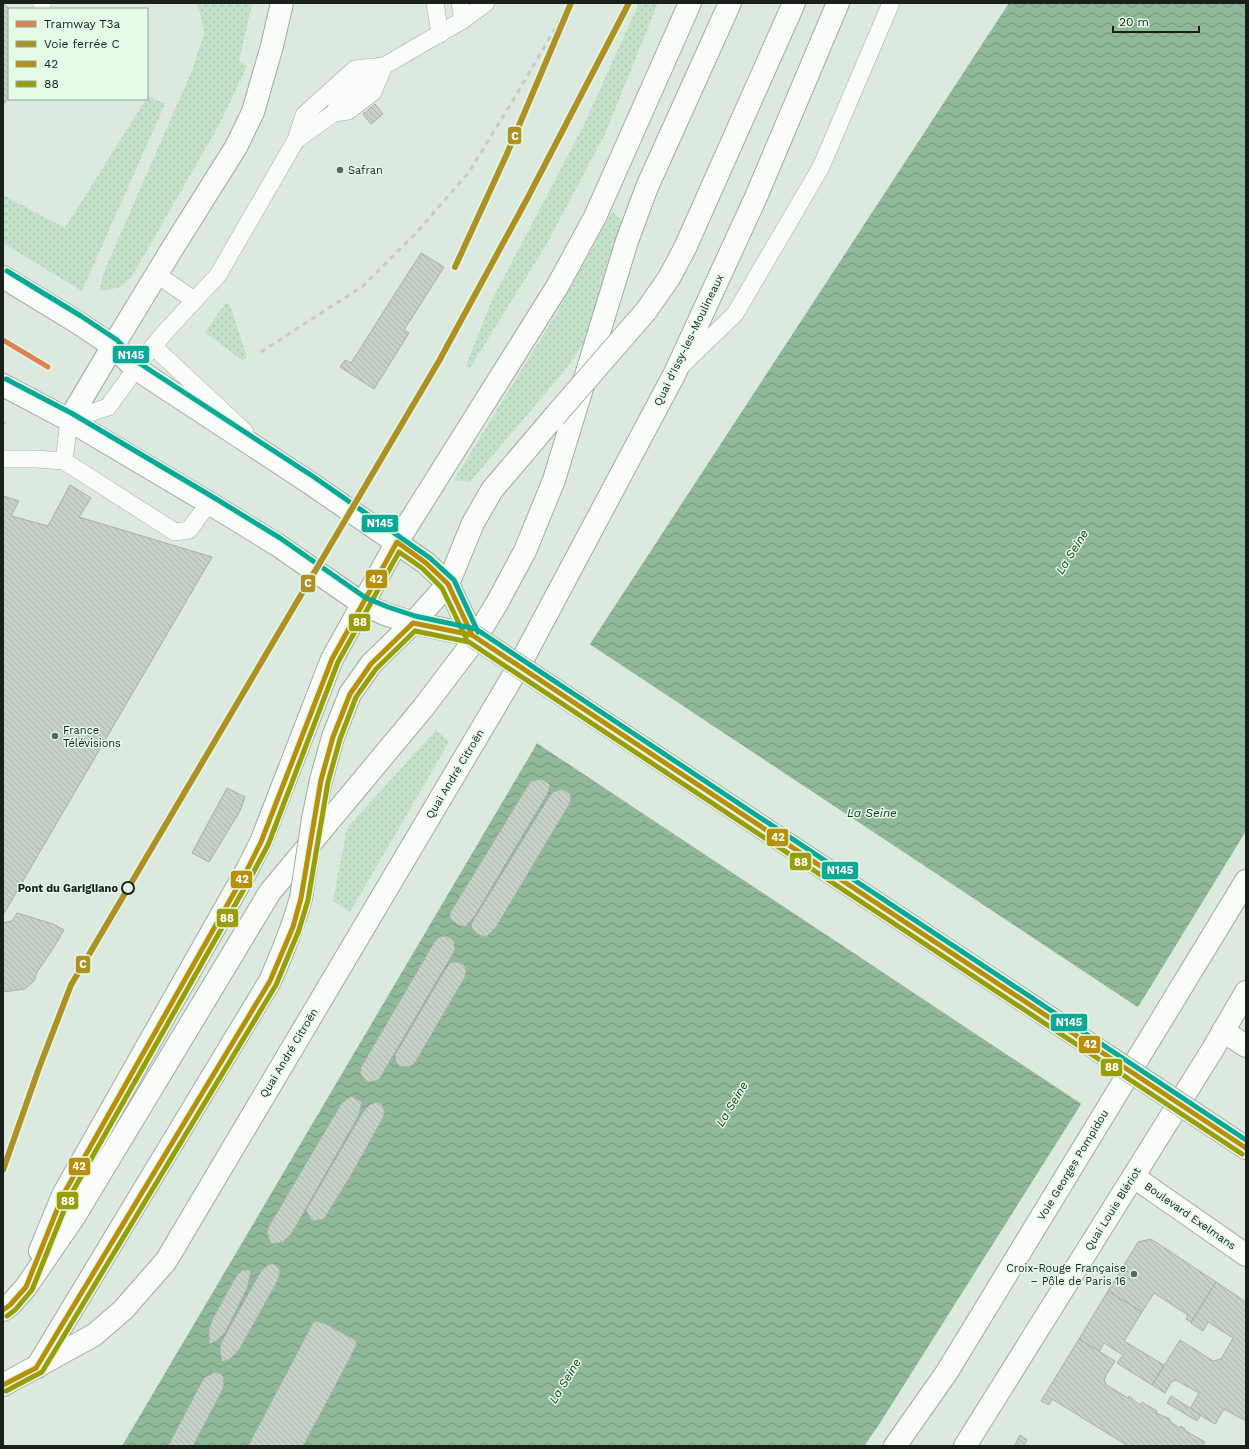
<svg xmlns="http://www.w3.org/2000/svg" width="1249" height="1449" font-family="'Work Sans',sans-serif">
  <defs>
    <pattern id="grass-dots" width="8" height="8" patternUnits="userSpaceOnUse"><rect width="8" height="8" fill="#c3e1c9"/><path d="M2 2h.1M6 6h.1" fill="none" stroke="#a7c1ac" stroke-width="1.8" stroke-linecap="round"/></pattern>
    <pattern id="water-waves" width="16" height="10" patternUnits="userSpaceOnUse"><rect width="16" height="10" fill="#90b999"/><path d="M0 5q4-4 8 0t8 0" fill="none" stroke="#75967c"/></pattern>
    <pattern id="building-back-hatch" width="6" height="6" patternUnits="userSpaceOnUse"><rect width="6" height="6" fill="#c6d1c8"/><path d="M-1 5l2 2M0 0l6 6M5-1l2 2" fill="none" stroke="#a9b3ab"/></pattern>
  </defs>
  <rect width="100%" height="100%" fill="#dce9de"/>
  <g fill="url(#grass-dots)">
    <path d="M197 3H248L252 4 239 61 247 66 220 123 138 266C124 287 126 287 101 291L100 288 104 272 193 68 204 34 202 20Z"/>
    <path d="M639 3H658L605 134 546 245 470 368 466 366 492 300 584 125Z"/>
    <path d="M148 96 165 104 82 291 3 243V195L65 228Z"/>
    <path d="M612 212 624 222 586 340 565 370 470 482 454 480 556 314Z"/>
    <path d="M227 303 230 305 246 354V358L243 360 239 358 205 332 225 304Z"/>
    <path d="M436 730 449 742 350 912 333 901 347 828Z"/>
  </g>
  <path fill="url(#water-waves)" d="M1009 3H1246V831L1138 1007 1078 1109 880 1423 864 1446H122L532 752 590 644Z"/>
  <path fill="#dce9de" d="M588 643 1139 1008 1083 1105 535 742Z"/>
  <g fill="url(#building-back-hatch)" stroke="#a7b0a8">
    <path d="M3 3 9 9V97L3 105Z"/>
    <path d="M375 104 383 114 371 124 363 114Z"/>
    <path d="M421 253 444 267 404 330 409 333 374 389 340 367 345 360 351 363Z"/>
    <path d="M70 485 91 498 79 517 212 557 3 915V496L19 501 11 516 48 526Z"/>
    <path d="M541 779 548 783 550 785 548 793 474 917 465 927 458 925 450 918V913L527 787 531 781Z"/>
    <path d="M227 788 245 797 240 811 209 862 192 853Z"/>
    <path d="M562 789 569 793 571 796 570 803 496 927 486 937 479 935 472 928 471 924 549 797 553 792Z"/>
    <path d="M17 913 53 924 64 930 54 947 37 972 34 981 25 989 3 992V923L12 921Z"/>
    <path d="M446 936 452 939 454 942 455 950 380 1078 376 1081 366 1082 360 1073 361 1067 435 941 439 937Z"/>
    <path d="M452 962H459L464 965 466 969 465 977 416 1061 411 1066 406 1067 399 1066 396 1062 395 1055 446 968 450 963Z"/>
    <path d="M351 1096 362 1102 359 1115 292 1233 283 1242 271 1244 267 1233 268 1228 341 1104Z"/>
    <path d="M378 1102 382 1105 384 1109V1116L350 1177 324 1219 313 1221 311 1220 306 1210 361 1115 368 1106 373 1103Z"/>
    <path d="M1151 1239 1216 1282 1191 1322 1186 1319 1188 1315 1154 1293 1142 1312 1108 1291 1138 1242Z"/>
    <path d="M269 1264H273L277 1266 280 1270 278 1280 239 1350 230 1359 222 1362 220 1351 221 1343 258 1276 263 1269Z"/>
    <path d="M242 1270H249L251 1272 247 1289 225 1333 215 1342 209 1344V1330L212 1320 235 1278Z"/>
    <path d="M1216 1282 1246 1302V1421L1224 1409 1215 1424 1190 1409 1199 1393 1176 1380 1171 1382 1165 1393 1152 1385 1180 1340 1213 1361 1221 1359 1233 1338 1208 1322 1203 1331 1191 1323Z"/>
    <path d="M1108 1291 1142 1312 1124 1341 1164 1365 1152 1385 1117 1363 1123 1355 1104 1343 1099 1352 1079 1339Z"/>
    <path d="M314 1321 324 1323 355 1340 357 1344 331 1394 303 1446H248Z"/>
    <path d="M1079 1339 1115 1361 1105 1377H1106L1104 1381 1106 1383 1105 1384 1128 1398 1129 1396 1132 1398V1399L1140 1405 1142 1402 1157 1411 1156 1413 1170 1419 1169 1421 1180 1428 1181 1426 1185 1429 1184 1430 1205 1442 1202 1446H1128L1052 1399 1049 1405 1041 1401Z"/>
    <path d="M215 1372 221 1374 224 1378 223 1389 193 1446H168L201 1383 205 1377Z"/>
    <path d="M1171 1396 1201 1415 1197 1421 1167 1403Z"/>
    <path d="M1020 1435 1027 1440 1024 1445 1025 1446H1014Z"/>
  </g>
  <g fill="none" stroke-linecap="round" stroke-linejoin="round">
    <g stroke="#a2aba3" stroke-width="18">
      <g id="service">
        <path d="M42 3V9"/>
        <path d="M435 3 440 34"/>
        <path d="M460 3 463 20"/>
        <path d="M334 113 341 98 384 66 463 20 486 3"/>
        <path d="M296 140 334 113 348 111 373 92 384 66"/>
        <path d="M156 274 194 300"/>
        <path d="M153 346 245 432"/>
        <path d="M680 367 735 314 821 167 891 3"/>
        <path d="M3 459H36L64 461"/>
        <path d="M209 503 189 530 175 532 64 461 69 420 108 407 129 378 135 368 167 330 218 275 296 140 304 115 355 69 384 66"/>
      </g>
    </g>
    <g stroke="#a2aba3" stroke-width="24">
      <g id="minor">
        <path d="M1223 1031 1246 1046"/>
        <path d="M1134 1177 1246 1255"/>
      </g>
    </g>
    <g stroke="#a2aba3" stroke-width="24">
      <path id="tertiary" d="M965 1446 1213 1049 1246 992"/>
    </g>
    <g stroke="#a2aba3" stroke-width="24">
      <g id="primary">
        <path d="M3 277 77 322 113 346 135 368 310 483 426 563 448 584 472 635"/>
        <path d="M646 311 669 278 685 248 794 3"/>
        <path d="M3 385 69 420 209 503 276 544 363 604 385 614 413 623 472 635"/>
        <path d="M69 420 113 346"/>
        <path d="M313 819 321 780 333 737 350 694 371 664 413 623 448 584 473 523 492 490 554 417"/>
        <path d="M1213 1126 1246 1148"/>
        <path d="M40 1251 63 1195 247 870 261 842 332 659 397 542 557 287 595 217 690 3"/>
        <path d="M3 1310 10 1305 26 1287 74 1217 270 892 423 708 474 641 497 603 525 551 554 480 627 241 647 187 730 3"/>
        <path d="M37 1367 270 981C282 954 293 927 301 898"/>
        <path d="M3 1385 94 1335 123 1310 166 1261 519 666 675 373 756 197 838 3"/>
        <path d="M895 1446 947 1372 1246 881"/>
      </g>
    </g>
    <g stroke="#a2aba3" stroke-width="24">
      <path id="trunk" d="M113 346 172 249 236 147 253 112 272 46 282 3"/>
    </g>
    <use href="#service" stroke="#fafcfa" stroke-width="17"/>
    <use href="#minor" stroke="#fafcfa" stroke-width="22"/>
    <use href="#tertiary" stroke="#fafcfa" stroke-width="22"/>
    <use href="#primary" stroke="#fafcfa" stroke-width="22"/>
    <use href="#trunk" stroke="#fafcfa" stroke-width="22"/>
    <g stroke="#c7cac7" stroke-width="3" stroke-dasharray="5 5" stroke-linecap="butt">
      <path d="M261 352 363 286 418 231 469 172 518 92 570 3"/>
      <path d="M3 423H6"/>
    </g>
    <g stroke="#a2aba3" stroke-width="24" stroke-linecap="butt">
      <g id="primary-bridge">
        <path d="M554 417 646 311"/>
        <path d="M472 635 1213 1126"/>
        <path d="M301 898 313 819"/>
      </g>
    </g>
    <use href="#primary-bridge" stroke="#fafcfa" stroke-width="22"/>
    <g stroke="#e4fbe8" stroke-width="8">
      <g id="bus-1">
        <path d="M3 1310 10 1305 26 1287 63 1195 247 870 261 842 332 659 397 542 426 563 448 584 472 635"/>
        <path d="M3 1385 36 1368 270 981 293 927 301 898 321 780 333 737 350 694 371 664 413 623 472 635 1246 1148"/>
      </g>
    </g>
    <g stroke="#e4fbe8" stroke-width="8">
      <g id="bus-2">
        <path d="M7 1316 15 1310 32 1290 69 1198 253 873 268 845 338 662 399 552 422 568 442 588 466 638"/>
        <path d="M6 1391 42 1372 276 985 299 930 308 900 328 782 340 739 356 697 376 669 415 631 469 642 1242 1154"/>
      </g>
    </g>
    <g stroke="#e4fbe8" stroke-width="8">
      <g id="bus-3">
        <path d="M7 271 81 316 117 340 139 363 314 477 430 558 454 580 478 632"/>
        <path d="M6 379 73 414 213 497 280 538 366 598 388 607 415 616 476 629 1246 1140"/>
      </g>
    </g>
    <use href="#bus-1" stroke="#ba8f08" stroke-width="5"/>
    <use href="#bus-2" stroke="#9a9d08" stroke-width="5"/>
    <use href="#bus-3" stroke="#0aa896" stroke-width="5"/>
    <g stroke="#e4fbe8" stroke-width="9">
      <g id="rail-1">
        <path d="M455 267 506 156 571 3"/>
        <path d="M3 1170 39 1068 71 985 439 361 527 199 629 3"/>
      </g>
    </g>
    <use href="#rail-1" stroke="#ae9025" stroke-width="6"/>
    <g stroke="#e4fbe8" stroke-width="8">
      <path id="tram-1" d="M3 340 48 367"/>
    </g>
    <use href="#tram-1" stroke="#e08153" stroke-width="5"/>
  </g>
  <g fill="#5d665e" stroke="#e4fbe8" stroke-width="1.5">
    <circle cx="340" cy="170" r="4"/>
    <circle cx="55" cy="736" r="4"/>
    <circle cx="1134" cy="1274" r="4"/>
  </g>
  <circle fill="#e4fbe8" stroke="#182019" stroke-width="2" cx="128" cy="888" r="6"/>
  <g text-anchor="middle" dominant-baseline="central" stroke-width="3" stroke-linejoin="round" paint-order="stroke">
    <g font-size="11" fill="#182019" stroke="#e4fbe8" text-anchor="start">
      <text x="348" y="170">Safran</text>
      <text x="63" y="730">France<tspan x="63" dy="13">Télévisions</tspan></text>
      <text x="1126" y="1268" text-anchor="end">Croix-Rouge Française<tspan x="1126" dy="13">– Pôle de Paris 16</tspan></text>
    </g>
    <g font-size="11" fill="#182019" stroke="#e4fbe8">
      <text transform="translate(689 340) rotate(-64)">Quai d'Issy-les-Moulineaux</text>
      <text transform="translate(455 774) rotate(-59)">Quai André Citroën</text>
      <text transform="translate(289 1053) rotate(-59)">Quai André Citroën</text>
      <text transform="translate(1073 1165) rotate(-59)">Voie Georges Pompidou</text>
      <text transform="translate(1113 1209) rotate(-58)">Quai Louis Blériot</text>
      <text transform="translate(1190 1216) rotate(35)">Boulevard Exelmans</text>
    </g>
    <g font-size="11" font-weight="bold" fill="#182019" stroke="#e4fbe8" text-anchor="end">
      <text x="118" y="888">Pont du Garigliano</text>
    </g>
    <g font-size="12" font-style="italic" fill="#0f381c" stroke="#e4fbe8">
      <text transform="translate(1072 552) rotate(-58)">La Seine</text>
      <text x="872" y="813">La Seine</text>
      <text transform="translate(732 1104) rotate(-59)">La Seine</text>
      <text transform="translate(565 1381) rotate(-59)">La Seine</text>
    </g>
  </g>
  <g stroke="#e4fbe8" stroke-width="1.5">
    <rect x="507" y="126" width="15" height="19" rx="4" fill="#ae9025"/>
    <rect x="112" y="345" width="38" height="19" rx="4" fill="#0aa896"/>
    <rect x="361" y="514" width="38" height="19" rx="4" fill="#0aa896"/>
    <rect x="365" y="569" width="23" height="20" rx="4" fill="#ba8f08"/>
    <rect x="300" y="574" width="16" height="19" rx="4" fill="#ae9025"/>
    <rect x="348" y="613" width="23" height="19" rx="4" fill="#9a9d08"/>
    <rect x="766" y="828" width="23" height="19" rx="4" fill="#ba8f08"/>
    <rect x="789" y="852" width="23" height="19" rx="4" fill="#9a9d08"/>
    <rect x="821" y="861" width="38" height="19" rx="4" fill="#0aa896"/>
    <rect x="230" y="870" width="23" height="19" rx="4" fill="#ba8f08"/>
    <rect x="216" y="908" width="23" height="20" rx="4" fill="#9a9d08"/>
    <rect x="75" y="955" width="16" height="19" rx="4" fill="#ae9025"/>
    <rect x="1050" y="1013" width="38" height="19" rx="4" fill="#0aa896"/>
    <rect x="1078" y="1035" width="23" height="19" rx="4" fill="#ba8f08"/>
    <rect x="1100" y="1058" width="23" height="19" rx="4" fill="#9a9d08"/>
    <rect x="68" y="1157" width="23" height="19" rx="4" fill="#ba8f08"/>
    <rect x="56" y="1191" width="23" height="19" rx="4" fill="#9a9d08"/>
  </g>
  <g font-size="11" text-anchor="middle" font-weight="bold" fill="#fff">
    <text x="515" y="140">C</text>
    <text x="131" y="359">N145</text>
    <text x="380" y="527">N145</text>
    <text x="376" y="583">42</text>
    <text x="308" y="587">C</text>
    <text x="360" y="626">88</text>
    <text x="778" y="841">42</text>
    <text x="801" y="866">88</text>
    <text x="840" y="874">N145</text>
    <text x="242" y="883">42</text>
    <text x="227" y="922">88</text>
    <text x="83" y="968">C</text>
    <text x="1069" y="1026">N145</text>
    <text x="1090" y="1048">42</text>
    <text x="1112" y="1071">88</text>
    <text x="79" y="1170">42</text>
    <text x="68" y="1205">88</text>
  </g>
  <rect width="1249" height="1449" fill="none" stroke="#182019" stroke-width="8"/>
  <rect x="8" y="8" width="140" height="92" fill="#e4fbe8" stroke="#92a395"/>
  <rect x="16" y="21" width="20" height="6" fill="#e08153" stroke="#92a395"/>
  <text x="44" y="28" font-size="12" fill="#182019">Tramway T3a</text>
  <rect x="16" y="41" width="20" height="6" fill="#ae9025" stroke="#92a395"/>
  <text x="44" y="48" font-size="12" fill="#182019">Voie ferrée C</text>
  <rect x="16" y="61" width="20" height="6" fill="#ba8f08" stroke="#92a395"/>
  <text x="44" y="68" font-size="12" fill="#182019">42</text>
  <rect x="16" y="81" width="20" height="6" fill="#9a9d08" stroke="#92a395"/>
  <text x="44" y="88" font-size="12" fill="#182019">88</text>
  <path d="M1113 26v6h86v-6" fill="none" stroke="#182019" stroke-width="2"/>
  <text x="1119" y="26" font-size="12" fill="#182019" stroke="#e4fbe8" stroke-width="3" paint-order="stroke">20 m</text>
</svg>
